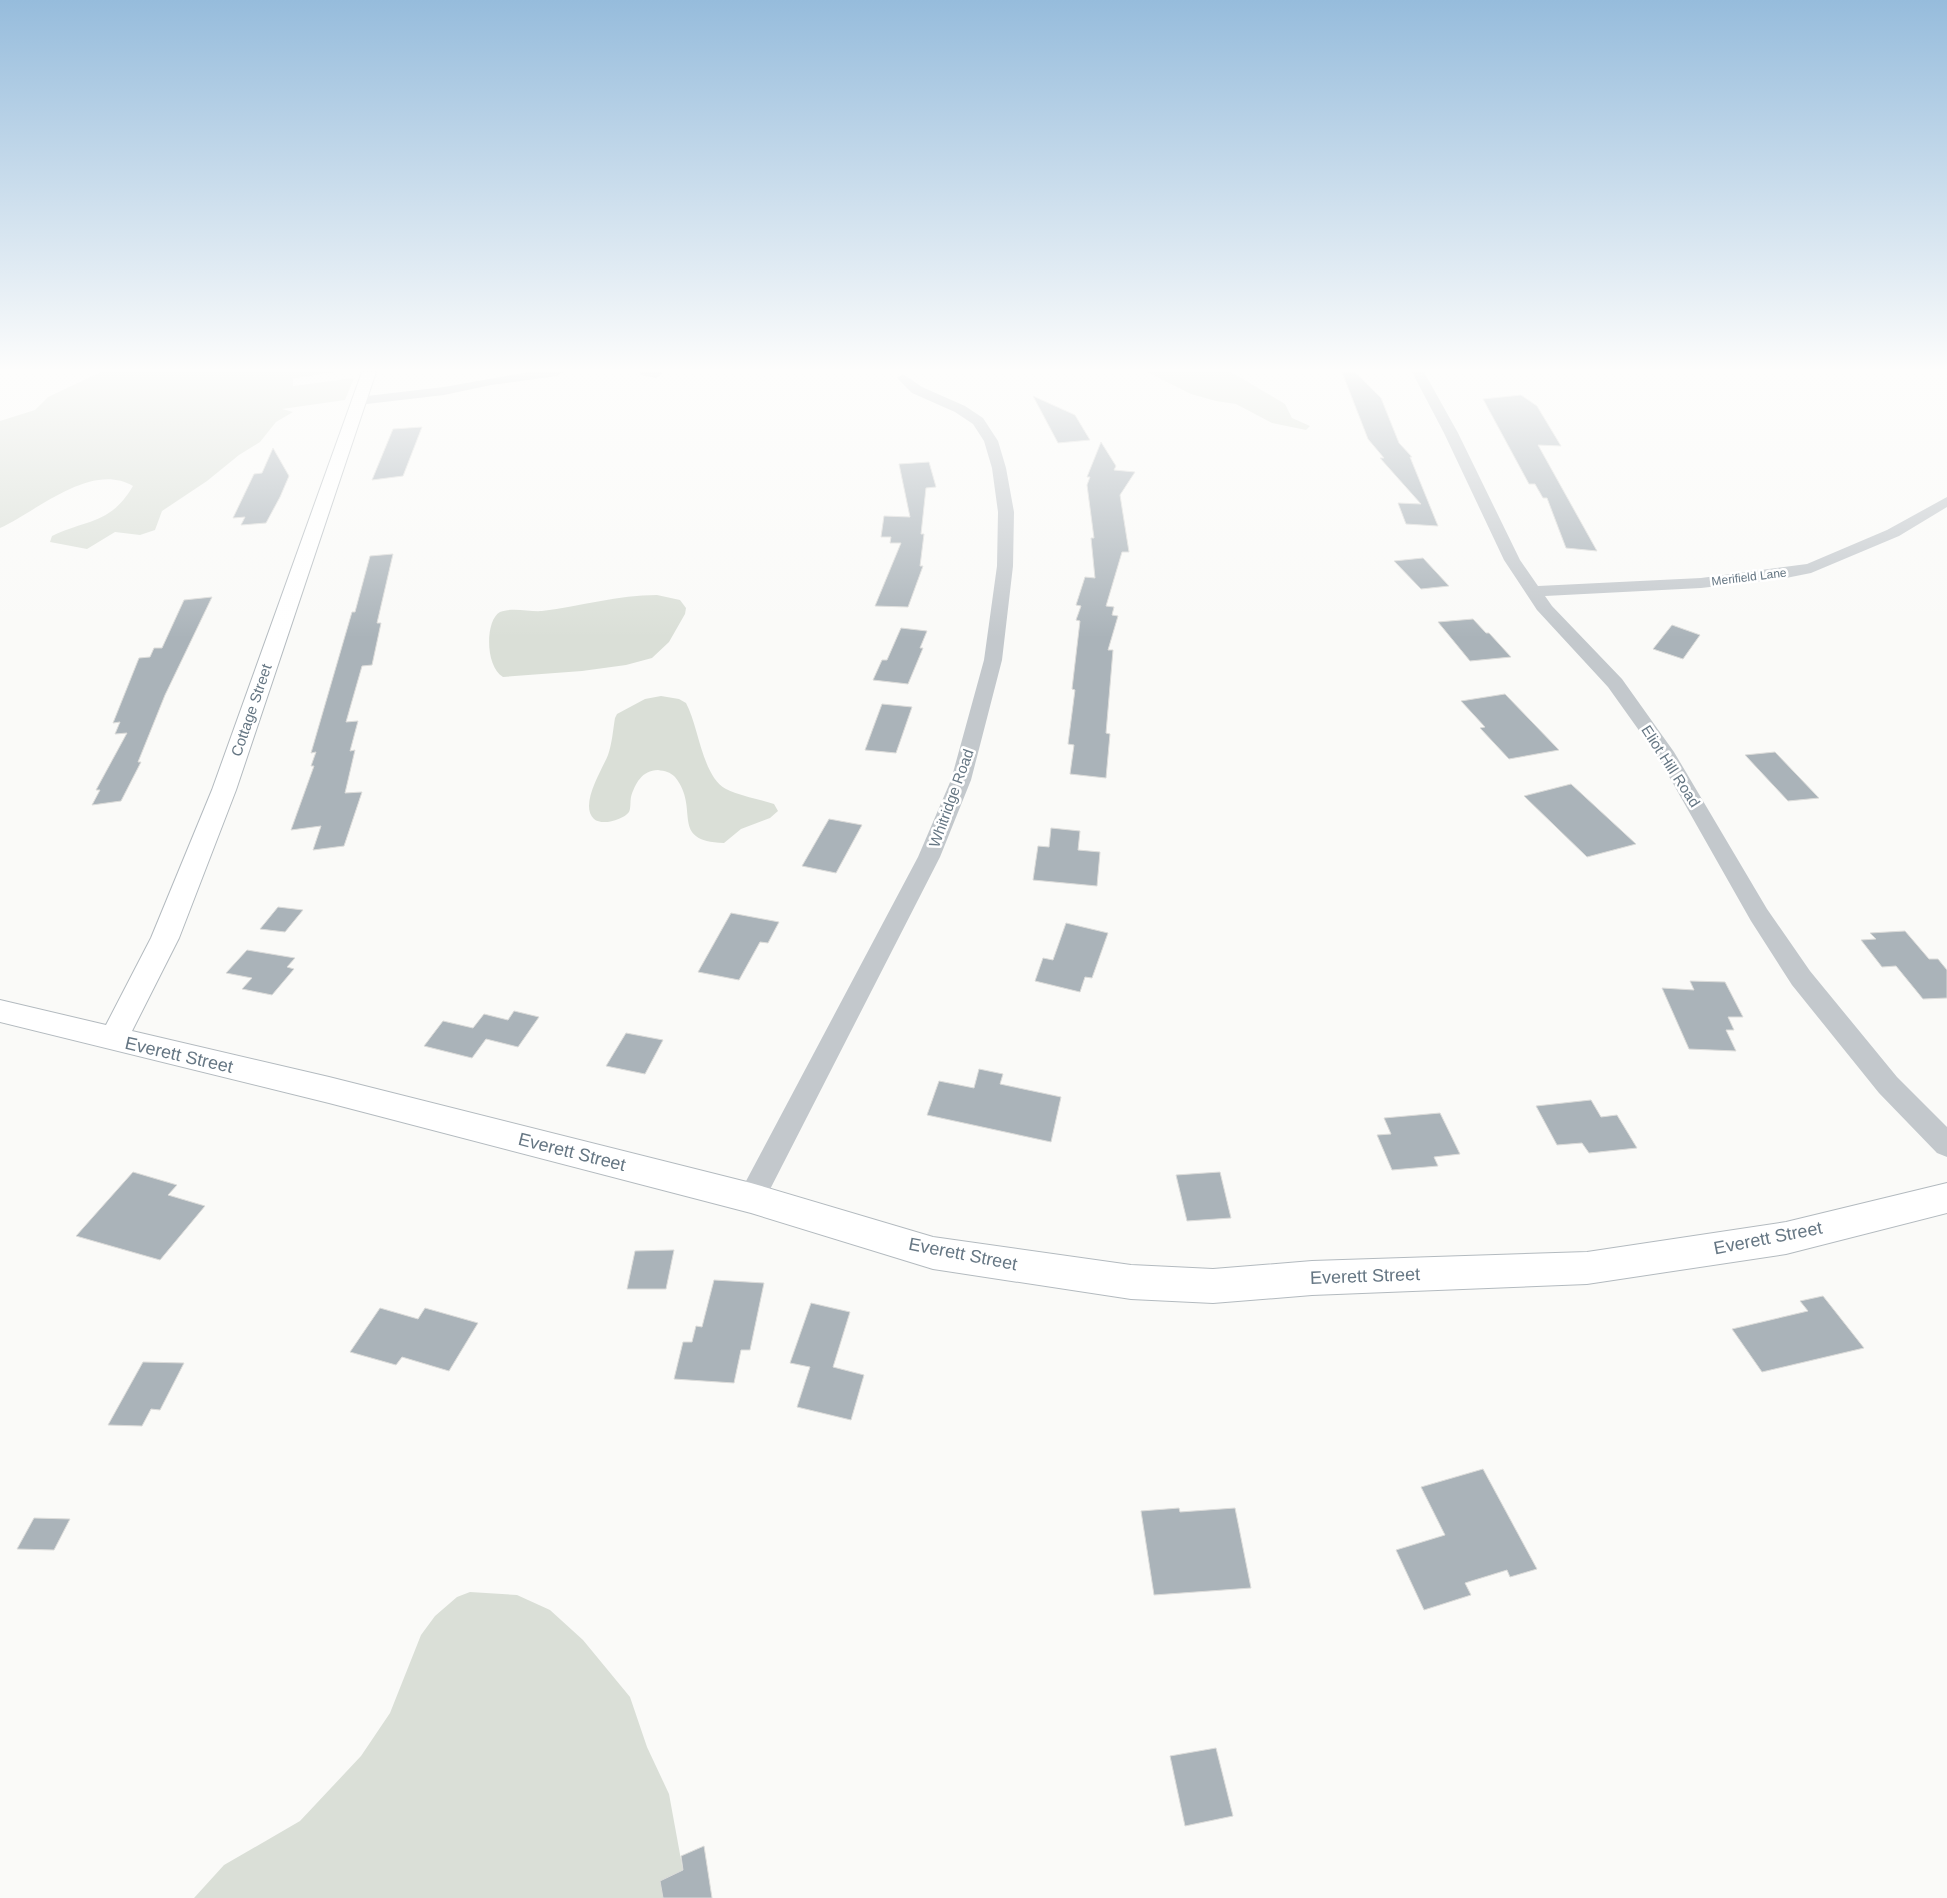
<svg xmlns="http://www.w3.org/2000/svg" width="1947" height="1898" font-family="Arial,sans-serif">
  <rect width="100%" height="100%" fill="#fafaf8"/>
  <g fill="#dadfd7">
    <path d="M101 372H334L291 379H293V386L354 378 345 400 282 409 293 412 276 422 260 442 239 455 207 481 162 511 155 530 140 535 115 532 87 549 50 542 52 536C87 519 110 525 133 486 91 461 36 512 0 528V421L35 410 48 397Z"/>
    <path d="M1147 372H1231L1285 404 1292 418 1310 426 1306 430 1272 423 1236 404 1216 401 1191 394Z"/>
    <path d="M657 595 680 600 686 608 685 614 669 642 652 658 626 665 582 671 503 677C485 667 485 620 500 612 513 607 529 612 542 611 581 606 618 595 657 595Z"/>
    <path d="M661 696 679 699 686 703C699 727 702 776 726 789 740 796 759 799 774 804L778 811 770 818 741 829 724 843C668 841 701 809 675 777 670 772 665 771 658 770 642 770 635 784 631 797 630 802 631 808 629 812 623 820 602 826 594 819 579 805 602 770 608 755 612 744 613 730 615 718L617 714 645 699Z"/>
    <path d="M470 1592 517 1595 550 1610 583 1640 630 1697 647 1747 669 1794 688 1898H194L224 1865 300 1821 361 1756 390 1713 421 1635 435 1616 457 1597Z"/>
  </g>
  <g fill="#aab3b9" stroke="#dcdcda">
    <path d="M1342 372H1355L1381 398 1399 443 1412 457H1410L1438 526 1406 524 1398 503 1421 504 1380 458H1384L1368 439Z"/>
    <path d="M1521 395 1537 406 1561 446 1538 445 1597 551 1566 548 1547 498H1543L1535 484H1529L1483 399Z"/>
    <path d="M1033 396 1075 415 1090 440 1058 443Z"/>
    <path d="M422 427 403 476 372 480 393 429Z"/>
    <path d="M1101 442 1116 466 1114 470 1135 472 1120 495 1129 552H1122L1106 606 1114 607 1112 615 1118 616 1108 650H1113L1106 733 1110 734 1106 778 1070 774 1074 745 1068 744 1075 690 1072 689 1080 621 1076 620 1081 606 1076 605 1085 577 1095 578 1091 538H1094L1087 485 1090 477H1087Z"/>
    <path d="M273 448 289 476 280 497 266 523 241 525 245 517 233 518 254 474 262 473Z"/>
    <path d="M929 462 936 487 926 488 921 534H924L920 566H923L908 607 875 606 901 543H890L891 537H881L884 516 910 517 899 464Z"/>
    <path d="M393 554 377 623H381L372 665 362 666 346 722 358 721 350 751 355 750 345 793 362 792 344 846 313 850 321 826 291 830 314 766H311L316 752 311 753 352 612H355L370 556Z"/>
    <path d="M1423 558 1449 586 1421 589 1394 561Z"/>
    <path d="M212 597 165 695 138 762H141L121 801 92 805 100 790H96L127 733 115 734 120 722 113 723 139 658 150 657 154 648H162L184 600Z"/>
    <path d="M1473 619 1486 633H1489L1511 657 1470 661 1438 622Z"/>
    <path d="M1672 625 1700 635 1683 659 1653 649Z"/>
    <path d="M901 628 927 631 920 648H923L908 684 873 680 882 660H887Z"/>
    <path d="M1505 694 1559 750 1509 759 1480 728 1485 727 1461 701Z"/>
    <path d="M882 704 912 707 896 753 865 750Z"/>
    <path d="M1775 752 1819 798 1788 801 1745 755Z"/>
    <path d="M1571 784 1636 844 1587 857 1524 796Z"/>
    <path d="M829 819 862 825 836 873 802 866Z"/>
    <path d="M1051 828 1080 831 1078 850 1100 852 1097 886 1033 880 1038 846 1049 847Z"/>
    <path d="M278 907 303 910 285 932 260 929Z"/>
    <path d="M731 913 779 922 768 943 760 942 739 980 698 972Z"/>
    <path d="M1066 923 1108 933 1092 978 1085 977 1080 992 1035 981 1043 958 1053 960Z"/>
    <path d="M1905 931 1929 959H1938L1947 970V998L1923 999 1896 966 1882 967 1861 940 1876 939 1870 933Z"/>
    <path d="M247 950 295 958 287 967 294 969 272 995 242 989 252 978 226 973Z"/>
    <path d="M1690 981 1725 982 1743 1017H1728L1734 1030H1726L1736 1051 1689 1049 1662 988 1694 990Z"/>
    <path d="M514 1011 539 1017 518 1047 486 1039 472 1058 424 1046 443 1021 473 1028 484 1014 508 1020Z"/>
    <path d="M626 1033 663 1040 645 1074 606 1066Z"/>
    <path d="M979 1069 1003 1074 1000 1084 1061 1097 1051 1142 927 1115 939 1081 974 1088Z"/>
    <path d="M1591 1100 1601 1117 1617 1115 1637 1148 1589 1153 1582 1143 1557 1145 1536 1106Z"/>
    <path d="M1440 1113 1460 1154 1434 1157 1438 1166 1392 1170 1377 1135 1391 1134 1384 1118Z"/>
    <path d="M133 1172 177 1185 168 1195 205 1206 160 1260 76 1236Z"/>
    <path d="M1220 1172 1231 1218 1187 1221 1176 1175Z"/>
    <path d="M674 1250 666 1289H627L635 1251Z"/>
    <path d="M714 1280 764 1283 750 1350H741L734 1383 674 1379 683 1342H692L696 1326 702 1327Z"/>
    <path d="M1823 1296 1864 1348 1762 1372 1732 1329 1808 1311 1800 1301Z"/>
    <path d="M811 1303 850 1312 833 1367 864 1375 851 1420 797 1407 810 1367 790 1363Z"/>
    <path d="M380 1308 418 1319 425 1308 478 1323 449 1371 402 1357 396 1365 350 1352Z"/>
    <path d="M143 1362 184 1363 160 1410 151 1409 142 1426 108 1425Z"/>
    <path d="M1483 1469 1537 1569 1510 1577 1507 1570 1465 1583 1471 1595 1424 1610 1396 1550 1445 1535 1421 1487Z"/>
    <path d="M1179 1508 1180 1512 1235 1508 1251 1588 1154 1595 1141 1511Z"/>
    <path d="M34 1518 70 1519 54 1550 17 1549Z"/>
    <path d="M1216 1748 1233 1816 1185 1826 1170 1756Z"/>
    <path d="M704 1846 712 1898H663L660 1881 683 1870 681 1856Z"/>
  </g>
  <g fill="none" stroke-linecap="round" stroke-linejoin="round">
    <g stroke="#b3babf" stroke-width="2">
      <path id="secondary" d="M362 372H376L236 790 179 938 132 1031 329 1077 751 1183 933 1237 1131 1265 1213 1269 1312 1261 1587 1252 1786 1222 1947 1183V1213L1786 1254 1587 1284 1312 1295 1213 1303 1131 1299 933 1269 751 1213 329 1103 0 1022V1000L106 1025 151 938 212 790Z"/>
    </g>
    <g fill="#c3c8cc" fill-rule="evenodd">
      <path d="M529 372H563L557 376 491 385 444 395 358 405 351 401 358 397 444 387Z"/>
      <path d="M639 372H661L662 374 656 378 641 375Z"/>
      <path d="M1412 372H1424L1458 433 1520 560 1538 586 1701 578 1807 564 1887 530 1947 497V507L1899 536 1811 573 1781 579 1701 588 1545 596 1552 606 1622 679 1674 752 1767 909 1810 971 1897 1077 1947 1127V1157L1937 1153 1879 1093 1792 985 1751 921 1658 757 1608 687 1537 610 1504 560 1444 433Z"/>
      <path d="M903 374 922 387 965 406 983 418 998 441 1006 468 1014 512 1013 566 1002 660 971 780 940 857 761 1207 751 1211 741 1207 737 1198 918 857 951 780 984 660 997 566 998 512 992 468 984 441 973 424 955 412 912 393 897 378Z"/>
    </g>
    <use href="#secondary" fill="#fff" fill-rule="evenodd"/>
  </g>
  <linearGradient id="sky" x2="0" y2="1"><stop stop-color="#96bcdc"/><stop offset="0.58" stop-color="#fdfdfc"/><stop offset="1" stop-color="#fdfdfc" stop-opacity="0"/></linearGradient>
  <rect width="1947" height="638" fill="url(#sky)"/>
  <g text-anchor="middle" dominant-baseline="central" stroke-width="5" stroke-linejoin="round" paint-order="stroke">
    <g font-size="12" fill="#657683" stroke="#fff">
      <text transform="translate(1749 577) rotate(-7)">Merifield Lane</text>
    </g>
    <g font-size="15" fill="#657683" stroke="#fff">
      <text transform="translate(251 710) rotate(-71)">Cottage Street</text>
      <text transform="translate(1671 766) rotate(57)">Eliot Hill Road</text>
      <text transform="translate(951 798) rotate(-70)">Whitridge Road</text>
    </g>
    <g font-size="18" fill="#657683" stroke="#fff">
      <text transform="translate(179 1055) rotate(13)">Everett Street</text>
      <text transform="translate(572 1152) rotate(14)">Everett Street</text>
      <text transform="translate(1768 1238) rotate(-11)">Everett Street</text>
      <text transform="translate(963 1254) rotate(11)">Everett Street</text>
      <text transform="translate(1365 1276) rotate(-2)">Everett Street</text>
    </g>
  </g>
</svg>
